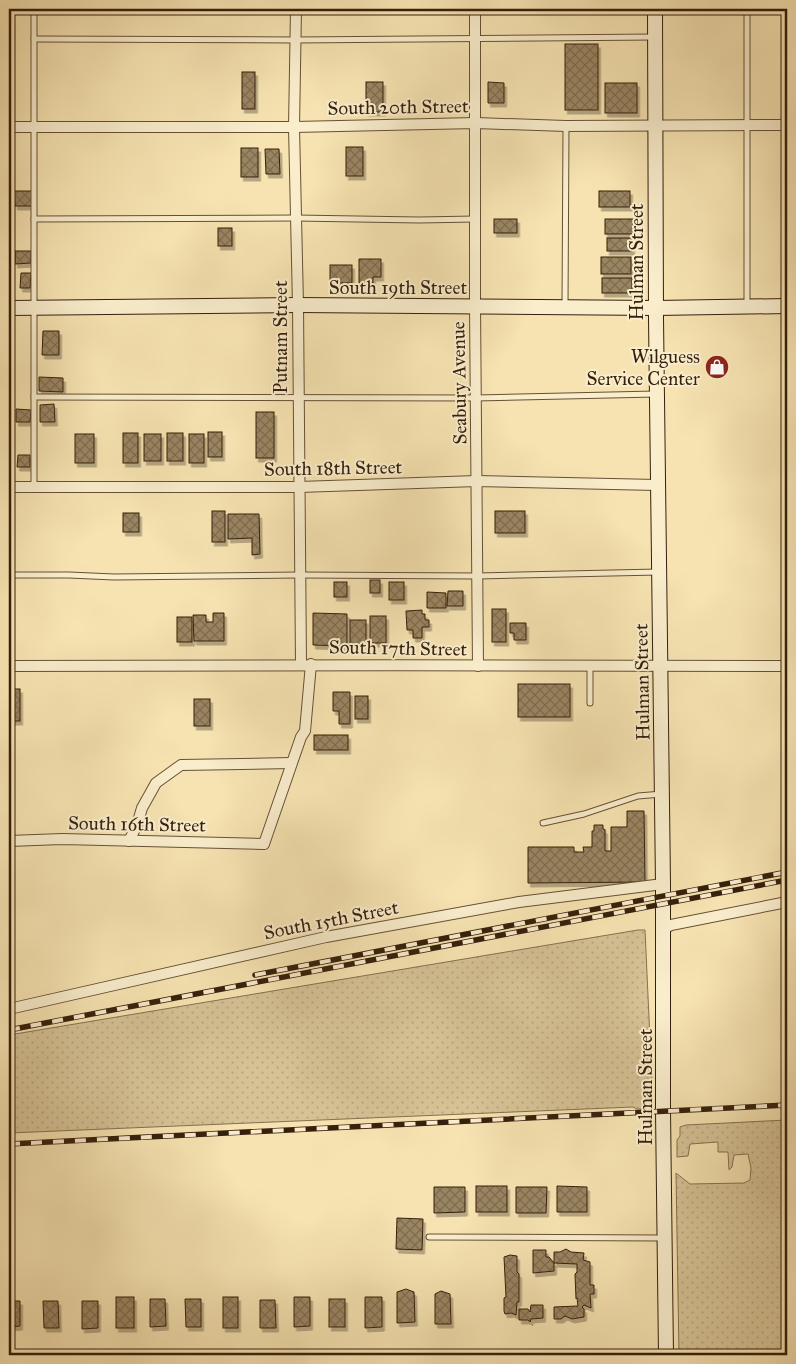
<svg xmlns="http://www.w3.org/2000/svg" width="796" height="1364" font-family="'IM FELL Great Primer',serif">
  <defs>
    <pattern id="grass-dots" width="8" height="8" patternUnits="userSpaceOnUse" patternTransform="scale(1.25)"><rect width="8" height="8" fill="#d5c295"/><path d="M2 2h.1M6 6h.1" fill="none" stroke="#b7a67f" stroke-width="1.8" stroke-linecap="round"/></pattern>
    <pattern id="building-cross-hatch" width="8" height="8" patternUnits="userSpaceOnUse" patternTransform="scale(1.25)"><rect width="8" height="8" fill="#9a8562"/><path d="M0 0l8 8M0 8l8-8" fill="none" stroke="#7e6c4f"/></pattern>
    <filter id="shadow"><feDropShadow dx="2.5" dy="4" stdDeviation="0" flood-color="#0004"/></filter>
  </defs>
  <rect width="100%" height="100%" fill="#f6e3b1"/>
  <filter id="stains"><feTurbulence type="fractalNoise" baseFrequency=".004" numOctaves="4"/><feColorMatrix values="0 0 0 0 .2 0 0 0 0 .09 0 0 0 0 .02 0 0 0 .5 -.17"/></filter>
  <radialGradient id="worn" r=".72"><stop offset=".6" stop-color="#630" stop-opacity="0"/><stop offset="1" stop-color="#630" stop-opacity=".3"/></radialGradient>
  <g fill="url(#grass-dots)" stroke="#867050">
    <path d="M638 930H645L653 1105 650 1109H637L633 1107 9 1133V1035Z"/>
    <path d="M787 1120V1355H679L676 1173 690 1184 744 1183 750 1180 751 1168 748 1154 734 1155 732 1167 729 1170 728 1152H718V1142L690 1144 688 1156 677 1157V1140L680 1136V1127L686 1125Z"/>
  </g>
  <g fill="url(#building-cross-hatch)" stroke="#361f0c" filter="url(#shadow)">
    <rect x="565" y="44" width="33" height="66"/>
    <rect x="242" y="72" width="13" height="37"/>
    <rect x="366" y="82" width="17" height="30"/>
    <path d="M488 82 504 83V103H488Z"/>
    <rect x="605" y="83" width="32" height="30"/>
    <rect x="346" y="147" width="17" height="29"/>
    <rect x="241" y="148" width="17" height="29"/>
    <path d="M265 149H279L280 174H266Z"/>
    <path d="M14 191H32V206H15Z"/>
    <rect x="599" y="191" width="31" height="16"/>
    <rect x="494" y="219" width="23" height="14"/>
    <rect x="605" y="219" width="28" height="15"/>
    <rect x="218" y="228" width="14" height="18"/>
    <rect x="607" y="238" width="25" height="13"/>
    <path d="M15 251H31V263L15 264Z"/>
    <rect x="601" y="257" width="30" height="17"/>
    <path d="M359 259H381V277H373V283H359Z"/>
    <rect x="330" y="265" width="22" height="18"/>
    <path d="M21 273H31L30 288H20Z"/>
    <rect x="602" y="278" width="30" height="15"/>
    <path d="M43 331H59V355H42Z"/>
    <path d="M39 377 63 378V392L39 391Z"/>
    <path d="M54 404 55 422H40V405Z"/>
    <path d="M16 409 31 410 30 422H16Z"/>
    <rect x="256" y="412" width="18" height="46"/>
    <rect x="208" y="432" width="14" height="25"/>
    <rect x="123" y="433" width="15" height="30"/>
    <rect x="167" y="433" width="16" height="28"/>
    <rect x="75" y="434" width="19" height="29"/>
    <rect x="144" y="434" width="17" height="27"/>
    <rect x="189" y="434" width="15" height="29"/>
    <path d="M18 455H30V467H17Z"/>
    <rect x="212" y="511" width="13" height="31"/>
    <rect x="495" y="511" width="30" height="22"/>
    <rect x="123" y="513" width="16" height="19"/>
    <path d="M228 514H259L260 554 252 555V538L228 539Z"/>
    <rect x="370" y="580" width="10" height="13"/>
    <rect x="334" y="582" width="13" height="15"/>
    <rect x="389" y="582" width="15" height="18"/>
    <path d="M448 591H463V606H447Z"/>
    <path d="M427 592 446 593V608H427Z"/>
    <rect x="492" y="609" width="14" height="33"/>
    <path d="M422 610V614H425V620H429V627H422V638H413V630H407L406 611Z"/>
    <path d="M213 613H224V641H194L193 615H206V622H213Z"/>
    <path d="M313 613 347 614V646L313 645Z"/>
    <rect x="370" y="616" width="16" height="27"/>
    <rect x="177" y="617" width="15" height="25"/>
    <rect x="350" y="620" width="16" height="24"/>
    <path d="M510 623H526V640H514V633H510Z"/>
    <rect x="518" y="684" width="52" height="33"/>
    <rect x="9" y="689" width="11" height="32"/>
    <path d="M333 692H350V724H339V711H333Z"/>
    <rect x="355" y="696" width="13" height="23"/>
    <rect x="194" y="699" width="16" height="27"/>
    <rect x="314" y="735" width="34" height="15"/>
    <path d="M627 811H644L645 882 528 883V847H574V852H584L583 847H592V831H594V825H603V829L605 830V851H611V827H627Z"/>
    <rect x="476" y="1186" width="31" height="26"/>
    <path d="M557 1186 587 1187V1212H557Z"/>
    <path d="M434 1187H465V1212L434 1213Z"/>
    <path d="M516 1187H547L546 1213H516Z"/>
    <path d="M397 1218 423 1219 422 1250 396 1249Z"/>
    <path d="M566 1249 571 1252 584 1253 583 1260 590 1262V1285H594V1294H590L591 1308 584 1305 582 1307 584 1309V1317L572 1319 565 1316 561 1319H554V1307L578 1306 577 1298 576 1299 575 1274 577 1272V1264L554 1263V1252H560Z"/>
    <path d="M533 1250H546V1257H549L554 1263V1271L533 1273Z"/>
    <path d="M510 1255 517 1256V1272L519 1274V1302H517L516 1315 511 1313 505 1314 504 1311V1298L506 1297 504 1257Z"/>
    <path d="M406 1289 414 1292 415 1322 397 1323V1292Z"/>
    <path d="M441 1291 450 1294 451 1324H435V1294Z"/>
    <rect x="116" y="1297" width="18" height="31"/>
    <rect x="223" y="1297" width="15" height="31"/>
    <path d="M294 1297H310V1326L294 1327Z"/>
    <path d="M365 1297H382V1327L365 1328Z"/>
    <path d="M150 1299H165L166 1326 150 1327Z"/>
    <path d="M185 1299H201V1327H186Z"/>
    <rect x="329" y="1299" width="16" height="28"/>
    <path d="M260 1300H275L276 1328H260Z"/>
    <path d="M9 1301H20V1326L9 1327Z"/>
    <path d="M43 1301H58L59 1328H44Z"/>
    <path d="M82 1301H98V1328L82 1329Z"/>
    <path d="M531 1305H543V1318L531 1319 530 1322 528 1320H519V1309H528L530 1312Z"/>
  </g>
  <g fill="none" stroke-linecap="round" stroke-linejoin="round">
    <g stroke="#665035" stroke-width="7">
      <g id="lane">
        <path d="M747 9V306"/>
        <path d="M34 39 295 40 654 37"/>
        <path d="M34 219 296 218 419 220 475 219"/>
        <path d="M565 307 566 126"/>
        <path d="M34 397 476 398 656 394"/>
        <path d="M34 487V9"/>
        <path d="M9 575H69L114 577 300 575 478 576 658 572"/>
        <path d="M590 666V703"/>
        <path d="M543 823 584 814 638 796 662 794"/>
        <path d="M429 1237 662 1238"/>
      </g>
    </g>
    <g stroke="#665035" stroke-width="12">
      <g id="street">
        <path d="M296 9 294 127 298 305 301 664"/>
        <path d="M475 9V306L478 666"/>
        <path d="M9 127H294L476 123 566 126 787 125"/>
        <path d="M9 487H299L477 481 657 485"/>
        <path d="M9 666C268 664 528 666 787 666"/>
        <path d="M9 841 62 839 264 844 301 737 305 731 311 664"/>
        <path d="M129 841 137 825 142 808 156 783 181 765 291 763"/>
        <path d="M664 929 671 925 787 902"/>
        <path d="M9 1009 326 937 519 902 663 884"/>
      </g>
    </g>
    <g stroke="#361f0c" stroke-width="16">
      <g id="secondary">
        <path d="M655 9 656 318 663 884V1111L666 1355"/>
        <path d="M9 308 298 305 656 308 787 306"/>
      </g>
    </g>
    <use href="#lane" stroke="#f9edcc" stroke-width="5"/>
    <use href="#street" stroke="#f9edcc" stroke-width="10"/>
    <use href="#secondary" stroke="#f9edcc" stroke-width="14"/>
    <g stroke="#361f0c" stroke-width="5.5">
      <g id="rail">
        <path d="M255 975 787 872"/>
        <path d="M9 1030 787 880"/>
        <path d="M9 1144 787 1105"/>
      </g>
    </g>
    <use href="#rail" stroke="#f9edcc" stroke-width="4" stroke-dasharray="11" stroke-linecap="butt"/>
  </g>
  <defs>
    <g id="shop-disc" transform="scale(1.25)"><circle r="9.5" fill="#8f2418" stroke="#f9edcc"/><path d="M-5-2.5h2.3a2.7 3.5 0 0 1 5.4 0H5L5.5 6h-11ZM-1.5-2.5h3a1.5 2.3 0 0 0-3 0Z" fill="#fff"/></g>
  </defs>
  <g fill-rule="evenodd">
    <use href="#shop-disc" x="717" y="367"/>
  </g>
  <g text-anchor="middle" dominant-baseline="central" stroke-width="4" stroke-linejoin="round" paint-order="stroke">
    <g font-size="19" fill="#361f0c" stroke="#f9edcc">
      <text transform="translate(398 107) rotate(-1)">South 20th Street</text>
      <text transform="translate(636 262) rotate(-90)">Hulman Street</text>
      <text x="398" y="287">South 19th Street</text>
      <text transform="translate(280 337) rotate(-90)">Putnam Street</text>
      <text transform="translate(459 383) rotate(-91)">Seabury Avenue</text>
      <text transform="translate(333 468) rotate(-1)">South 18th Street</text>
      <text transform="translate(398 648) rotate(1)">South 17th Street</text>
      <text transform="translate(642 682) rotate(-91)">Hulman Street</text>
      <text transform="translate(137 824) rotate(1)">South 16th Street</text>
      <text transform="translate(331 920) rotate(-11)">South 15th Street</text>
      <text transform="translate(645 1087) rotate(-90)">Hulman Street</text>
    </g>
    <g font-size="19" fill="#361f0c" stroke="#f9edcc" text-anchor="end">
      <text x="700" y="356">Wilguess<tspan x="700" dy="22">Service Center</tspan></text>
    </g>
  </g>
  <rect width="796" height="1364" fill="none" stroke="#f6e3b1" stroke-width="30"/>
  <rect x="10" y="10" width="776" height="1344" fill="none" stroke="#361f0c" stroke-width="2.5"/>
  <rect x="15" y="15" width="766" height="1334" fill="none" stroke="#361f0c"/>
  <rect width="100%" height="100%" filter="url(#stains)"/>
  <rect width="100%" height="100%" fill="url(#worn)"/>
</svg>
